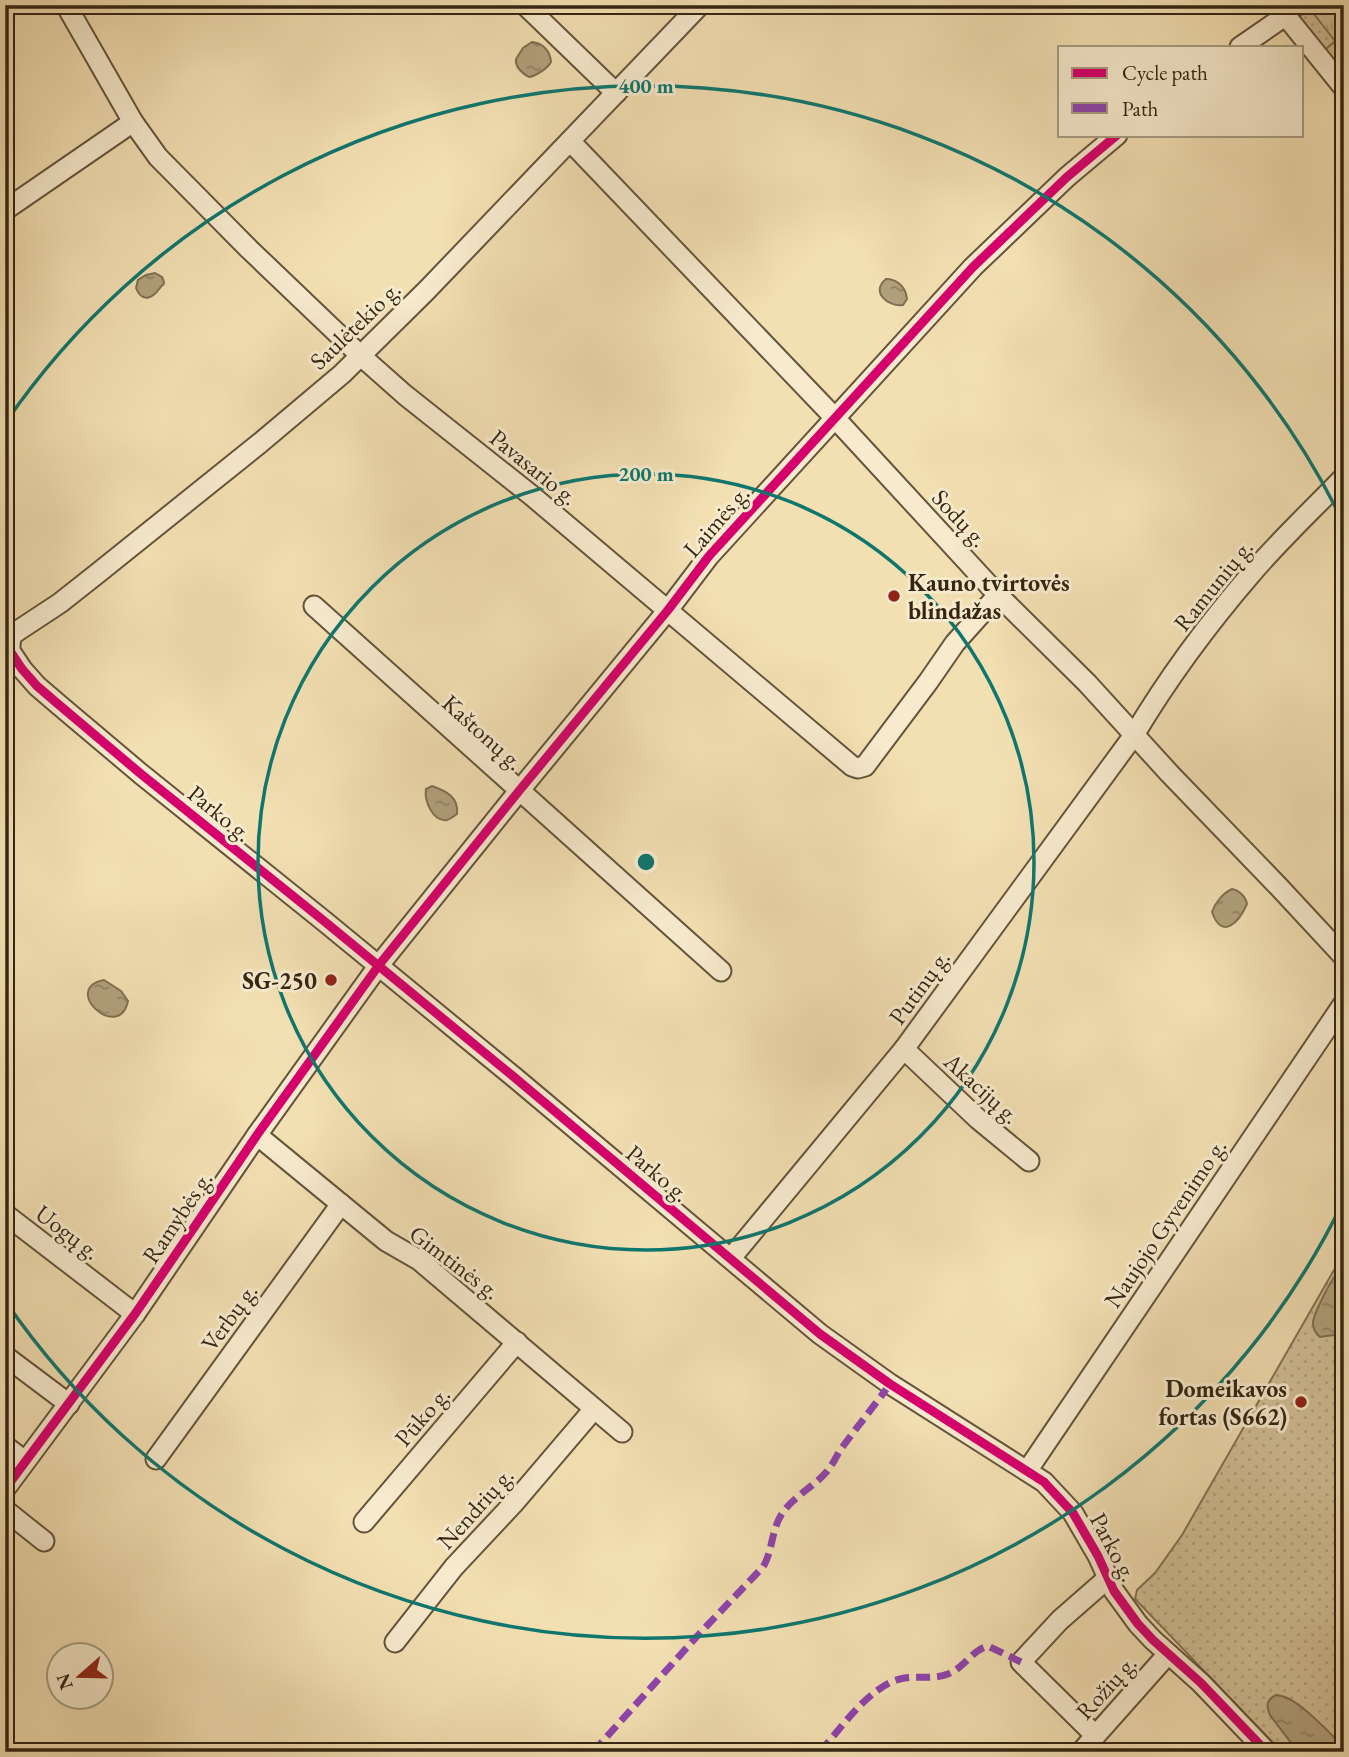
<svg xmlns="http://www.w3.org/2000/svg" width="1349" height="1757" font-family="'EB Garamond',serif">
  <defs>
    <pattern id="grass-tufts" width="24" height="20" patternUnits="userSpaceOnUse" patternTransform="scale(1.75)"><rect width="24" height="20" fill="#d2c097"/><path d="M3 7l-1-3M5 7V3M7 7l1-3M15 17l-1-3M17 17v-4M19 17l1-3" fill="none" stroke="#b5a581"/></pattern>
    <pattern id="park-dots" width="8" height="8" patternUnits="userSpaceOnUse" patternTransform="scale(1.75)"><rect width="8" height="8" fill="#d2c097"/><path d="M2 2h.1M6 6h.1" fill="none" stroke="#b5a581" stroke-width="1.8" stroke-linecap="round"/></pattern>
    <pattern id="water-ripples" width="26" height="14" patternUnits="userSpaceOnUse" patternTransform="scale(1.75)"><rect width="26" height="14" fill="#b1a07c"/><path d="M2 4q2-2 4 0t4 0M15 11q2-2 4 0t4 0" fill="none" stroke="#918264"/></pattern>
  </defs>
  <rect width="100%" height="100%" fill="#f2dfb2"/>
  <filter id="stains"><feTurbulence type="fractalNoise" baseFrequency=".00286" numOctaves="4"/><feColorMatrix values="0 0 0 0 .2 0 0 0 0 .09 0 0 0 0 .02 0 0 0 .5 -.17"/></filter>
  <radialGradient id="worn" r=".72"><stop offset=".6" stop-color="#630" stop-opacity="0"/><stop offset="1" stop-color="#630" stop-opacity=".3"/></radialGradient>
  <path fill="url(#grass-tufts)" stroke="#837355" stroke-width="2" d="M1277 5H1344V88Z"/>
  <g fill="url(#park-dots)" stroke="#837355" stroke-width="2">
    <path d="M1310 9 1335 41 1318 56 1291 23Z"/>
    <path d="M1341 1264 1344 1265V1752H1282L1135 1599 1137 1590 1155 1573 1182 1535 1334 1270Z"/>
  </g>
  <g fill="url(#water-ripples)" stroke="#7f6f52" stroke-width="2">
    <path d="M532 42C543 43 550 51 551 62 548 68 536 76 529 77 522 73 515 67 516 59L523 48Z"/>
    <path d="M155 273 162 277C163 279 164 281 164 283 164 285 161 286 160 288 152 299 142 303 136 288L138 280 146 275Z"/>
    <path d="M886 279C897 279 906 287 907 299L903 305C888 307 870 292 886 279Z"/>
    <path d="M432 786C446 791 459 797 457 814 454 816 451 819 447 820 433 822 424 801 426 789Z"/>
    <path d="M1232 889C1239 890 1246 897 1247 904 1239 922 1222 941 1212 912 1215 903 1223 893 1232 889Z"/>
    <path d="M104 980 121 991 128 1001C119 1043 60 989 104 980Z"/>
    <path d="M1344 1272V1327L1334 1335 1320 1337C1315 1333 1313 1329 1313 1323 1313 1315 1332 1277 1338 1273 1340 1272 1342 1272 1344 1272Z"/>
    <path d="M1276 1695C1296 1695 1328 1732 1344 1747V1752H1298L1270 1715C1266 1706 1266 1700 1276 1695Z"/>
  </g>
  <g fill="none" stroke-linecap="round" stroke-linejoin="round">
    <g stroke="#64543b" stroke-width="23">
      <g id="minor">
        <path d="M66 5 133 122 158 157 249 249 361 356 405 395 531 495 852 766 858 768 865 766 928 682 955 643 998 595"/>
        <path d="M525 5 616 93"/>
        <path d="M1277 5 1344 88"/>
        <path d="M1240 47 1285 16"/>
        <path d="M570 141 834 417 998 595 1087 683 1170 774 1279 887 1344 957"/>
        <path d="M5 210 133 122"/>
        <path d="M314 606 721 971"/>
        <path d="M5 637 10 642V651L22 669 37 686 58 704 141 774 324 921 514 1077 820 1334 890 1384 1044 1482 1073 1513 1098 1556 1114 1591 1138 1624 1153 1640 1201 1683 1267 1752"/>
        <path d="M10 642 12 635 19 630 60 603 98 573 260 443 342 374 427 290 700 5"/>
        <path d="M904 1049 978 1119 1029 1161"/>
        <path d="M257 1135 386 1241 419 1260 622 1432"/>
        <path d="M5 1214 135 1314"/>
        <path d="M731 1258 904 1049 1134 735C1168 678 1208 624 1251 574 1280 540 1313 509 1344 477"/>
        <path d="M5 1356 69 1404"/>
        <path d="M5 1446 25 1461"/>
        <path d="M156 1459 341 1204"/>
        <path d="M1027 1471 1344 1003"/>
        <path d="M5 1489 135 1314 257 1135 379 965 519 791 668 610 709 556 973 267 1067 177 1117 135"/>
        <path d="M5 1510 44 1541"/>
        <path d="M364 1522 517 1342"/>
        <path d="M395 1642 454 1567 513 1504 594 1409"/>
        <path d="M1095 1735 1021 1662 1060 1620 1108 1578"/>
        <path d="M1081 1752 1168 1654"/>
      </g>
    </g>
    <use href="#minor" stroke="#f7eacd" stroke-width="19"/>
    <g stroke="#8e44ad" stroke-width="7" stroke-dasharray="14 7" stroke-linecap="butt">
      <path d="M593 1752 700 1633 763 1567C773 1551 771 1529 783 1512 795 1495 820 1483 830 1467 834 1462 837 1455 841 1449 857 1427 874 1406 890 1384"/>
      <path d="M820 1752C841 1728 869 1687 900 1679 916 1675 933 1680 948 1674 964 1668 972 1650 988 1646L1021 1662"/>
    </g>
    <g stroke="#f7eacd" stroke-width="13">
      <g id="cycleway">
        <path d="M5 637 10 642V651L22 669 37 686 58 704 141 774 324 921 514 1077 820 1334 890 1384 1044 1482 1073 1513 1098 1556 1114 1591 1138 1624 1153 1640 1201 1683 1267 1752"/>
        <path d="M5 1489 135 1314 257 1135 379 965 519 791 668 610 709 556 973 267 1067 177 1117 135"/>
      </g>
    </g>
    <use href="#cycleway" stroke="#d6006c" stroke-width="9"/>
  </g>
  <g fill="none" stroke="#0f766e" stroke-width="3.5">
    <circle cx="646" cy="862" r="388"/>
    <path d="M1343 1202A776 776 0 0 1 6 1302M6 422A776 776 0 0 1 1343 522"/>
  </g>
  <g fill="#8f2418" stroke="#f7eacd" stroke-width="2.5">
    <circle cx="894" cy="596" r="7"/>
    <circle cx="331" cy="980" r="7"/>
    <circle cx="1301" cy="1402" r="7"/>
  </g>
  <g text-anchor="middle" dominant-baseline="central" stroke-width="6" stroke-linejoin="round" paint-order="stroke">
    <g font-size="24" fill="#342613" stroke="#f7eacd">
      <text transform="translate(355 325) rotate(-44)">Saulėtekio g.</text>
      <text transform="translate(534 467) rotate(39)">Pavasario g.</text>
      <text transform="translate(960 518) rotate(47)">Sodų g.</text>
      <text transform="translate(716 521) rotate(-49)">Laimės g.</text>
      <text transform="translate(1213 585) rotate(-51)">Ramunių g.</text>
      <text transform="translate(483 732) rotate(42)">Kaštonų g.</text>
      <text transform="translate(220 813) rotate(39)">Parko g.</text>
      <text transform="translate(919 987) rotate(-54)">Putinų g.</text>
      <text transform="translate(982 1088) rotate(42)">Akacijų g.</text>
      <text transform="translate(658 1173) rotate(40)">Parko g.</text>
      <text transform="translate(177 1217) rotate(-56)">Ramybės g.</text>
      <text transform="translate(1165 1223) rotate(-56)">Naujojo Gyvenimo g.</text>
      <text transform="translate(68 1232) rotate(37)">Uogų g.</text>
      <text transform="translate(455 1262) rotate(37)">Gimtinės g.</text>
      <text transform="translate(229 1317) rotate(-54)">Verbų g.</text>
      <text transform="translate(422 1416) rotate(-49)">Pūko g.</text>
      <text transform="translate(475 1508) rotate(-48)">Nendrių g.</text>
      <text transform="translate(1114 1547) rotate(62)">Parko g.</text>
      <text transform="translate(1106 1687) rotate(-48)">Rožių g.</text>
    </g>
    <g font-size="24" font-weight="bold" fill="#342613" stroke="#f7eacd" text-anchor="end">
      <text x="908" y="582" text-anchor="start">Kauno tvirtovės<tspan x="908" dy="28">blindažas</tspan></text>
      <text x="317" y="980">SG-250</text>
      <text x="1287" y="1388">Domeikavos<tspan x="1287" dy="28">fortas (S662)</tspan></text>
    </g>
  </g>
  <circle cx="646" cy="862" r="10" fill="#0f766e" stroke="#f7eacd" stroke-width="3.5"/>
  <g font-size="21" text-anchor="middle" font-weight="bold" fill="#0f766e" stroke="#f7eacd" stroke-width="6" stroke-linejoin="round" paint-order="stroke">
    <text x="646" y="93">400 m</text>
    <text x="646" y="481">200 m</text>
  </g>
  <rect width="1349" height="1757" fill="none" stroke="#f2dfb2" stroke-width="28"/>
  <rect x="7" y="7" width="1335" height="1743" fill="none" stroke="#342613" stroke-width="3.5"/>
  <rect x="14" y="14" width="1321" height="1729" fill="none" stroke="#342613" stroke-width="2"/>
  <rect x="1058" y="46" width="245" height="91" fill="#f7eacd" stroke="#a99c83" stroke-width="2"/>
  <rect x="1072" y="68" width="35" height="10" fill="#d6006c" stroke="#a99c83" stroke-width="2"/>
  <text x="1122" y="80" font-size="21" fill="#342613">Cycle path</text>
  <rect x="1072" y="103" width="35" height="10" fill="#8e44ad" stroke="#a99c83" stroke-width="2"/>
  <text x="1122" y="116" font-size="21" fill="#342613">Path</text>
  <g transform="translate(80 1676) rotate(250)"><circle r="33" fill="#f7eacd" stroke="#a99c83" stroke-width="2"/>
  <path d="M0-5L12 26L0 18L-12 26Z" fill="#8f2418"/>
  <text y="-10" font-size="19" font-weight="bold" text-anchor="middle" fill="#342613">N</text>
  </g>
  <rect width="100%" height="100%" filter="url(#stains)"/>
  <rect width="100%" height="100%" fill="url(#worn)"/>
</svg>
